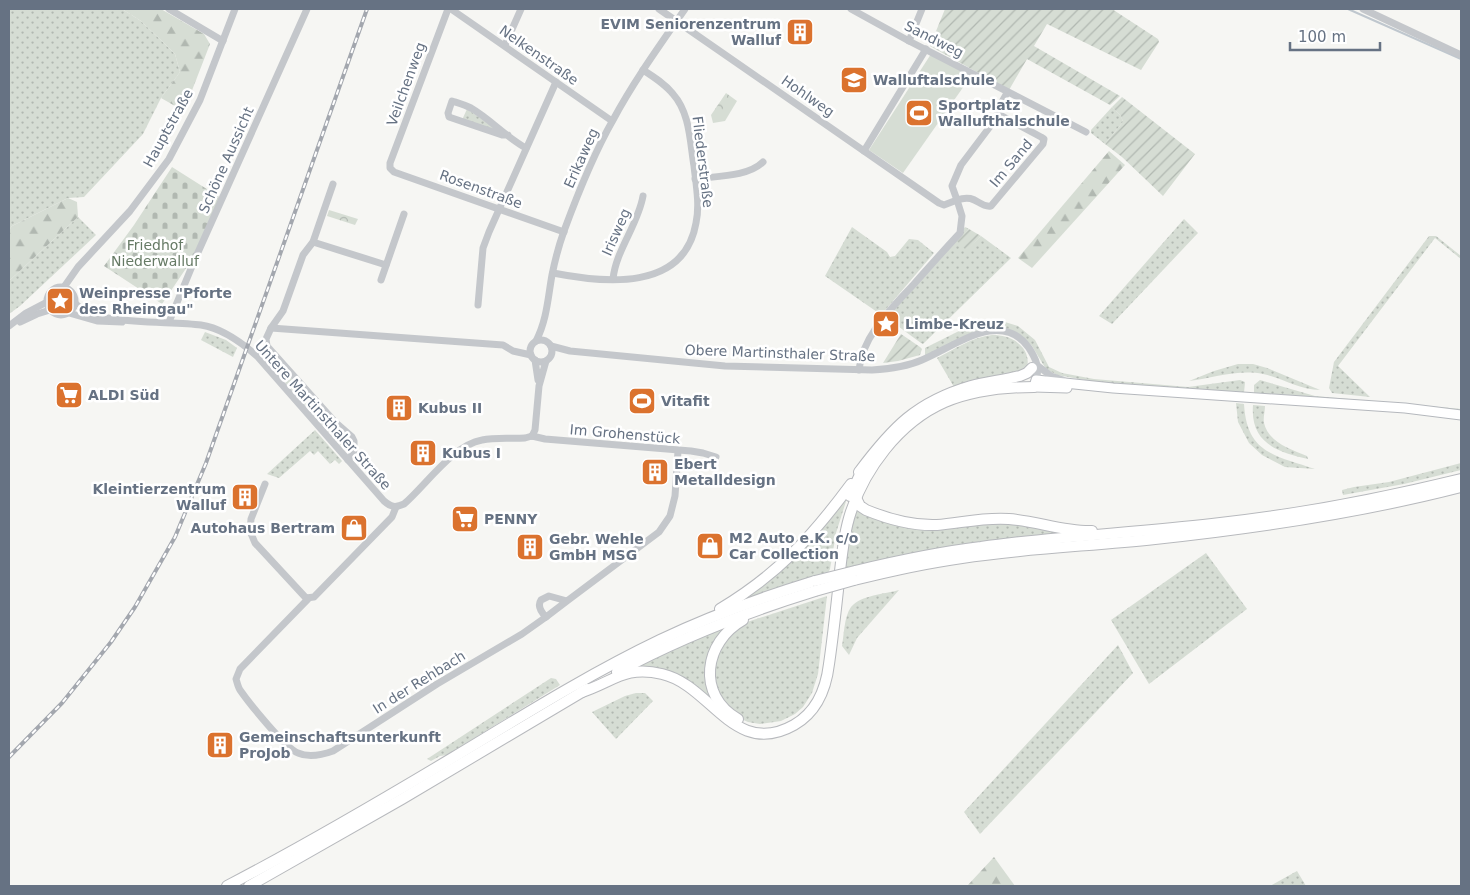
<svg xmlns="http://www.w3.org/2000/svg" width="1470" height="895" font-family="'DejaVu Sans',sans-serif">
  <defs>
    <pattern id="grass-dots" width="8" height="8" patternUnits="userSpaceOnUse" patternTransform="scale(1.25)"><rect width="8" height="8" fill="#d6ddd4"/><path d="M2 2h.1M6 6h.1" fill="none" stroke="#b1b8b1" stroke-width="1.8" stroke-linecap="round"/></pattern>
    <pattern id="forest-firs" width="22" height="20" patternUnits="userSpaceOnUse" patternTransform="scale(1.25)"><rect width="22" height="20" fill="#d6ddd4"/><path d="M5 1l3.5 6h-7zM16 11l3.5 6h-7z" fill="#b1b8b1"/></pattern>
    <pattern id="cemetery-stones" width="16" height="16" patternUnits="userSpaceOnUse" patternTransform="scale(1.25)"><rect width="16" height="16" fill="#d6ddd4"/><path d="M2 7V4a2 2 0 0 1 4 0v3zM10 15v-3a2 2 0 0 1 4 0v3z" fill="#b1b8b1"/></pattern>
    <pattern id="park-crowns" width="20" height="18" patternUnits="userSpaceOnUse" patternTransform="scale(1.25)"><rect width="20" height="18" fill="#d6ddd4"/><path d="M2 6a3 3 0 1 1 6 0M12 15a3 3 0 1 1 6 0" fill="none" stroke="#b1b8b1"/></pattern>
    <pattern id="garden-furrows" width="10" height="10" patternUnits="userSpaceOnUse" patternTransform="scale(1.25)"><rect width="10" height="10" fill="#d6ddd4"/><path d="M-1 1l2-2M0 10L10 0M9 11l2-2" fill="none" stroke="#b1b8b1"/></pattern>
  </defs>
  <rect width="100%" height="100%" fill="#f6f6f3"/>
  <g fill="url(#grass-dots)">
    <path d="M9 9H122L141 21 168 47 175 54 180 72 161 98 143 134 84 197 68 198 12 226 9 230Z"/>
    <path d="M1112 107 1121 116 1123 122 1105 144 1091 133V130Z"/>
    <path d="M467 109 502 133 462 120Z"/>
    <path d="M78 217 96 235 20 306 9 314V281Z"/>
    <path d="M1184 219 1198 233 1112 324 1099 316Z"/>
    <path d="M852 227 887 252 890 257 895 256 909 239 918 240 934 253 882 314H880L825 276Z"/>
    <path d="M965 227 969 229 958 241 967 250 981 236 1011 258 923 344 921 343 895 324 888 317Z"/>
    <path d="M1429 236H1436L1461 256V259L1435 238 1338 366 1370 397 1332 393 1329 388 1334 362Z"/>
    <path d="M59 292 66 293 69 302H67L66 304 68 306 62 309 55 308 52 302 53 295Z"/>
    <path d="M987 319H995L1018 326 1035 340 1049 367 1062 373 1094 379 1188 387 1240 380 1245 382 1244 393 1113 385 1057 375 1046 369 1032 346 1019 334 1004 328 994 327 975 331 925 356V348L973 324Z"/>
    <path d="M205 332 226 340 237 348 233 357 201 340Z"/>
    <path d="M992 335C1004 335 1015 338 1023 348 1028 355 1031 367 1022 372 1014 377 998 376 988 377 976 379 965 383 954 387L937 358C955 349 972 337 992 335Z"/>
    <path d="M277 361 351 439 347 446 343 448 281 378 282 374 273 364Z"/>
    <path d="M1238 364H1253L1267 368 1320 390C1300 390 1282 378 1263 374 1239 369 1213 378 1189 381L1214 371Z"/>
    <path d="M1260 380 1315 396 1461 409V411L1254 393V385Z"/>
    <path d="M1236 403 1244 404C1247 454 1275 455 1315 469L1285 467 1262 455 1249 443 1238 422Z"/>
    <path d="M1253 405 1265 406C1265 411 1263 418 1264 423 1269 443 1290 449 1307 456L1308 459C1277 452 1250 443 1253 405Z"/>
    <path d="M315 430 342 461 339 464 335 460 330 464 318 451 314 455 310 451 279 478 267 474Z"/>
    <path d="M1461 463V470L1404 484 1343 495 1342 490 1354 487 1389 482Z"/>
    <path d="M848 495 836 533 830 569 827 575 739 604Z"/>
    <path d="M856 506 890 521 1006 522 1078 532 841 569Z"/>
    <path d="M1206 553 1247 609 1149 684 1111 620Z"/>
    <path d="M899 590 857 638 849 655 842 646C844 635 844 617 851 607 861 595 885 594 899 590Z"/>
    <path d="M827 596 818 674 812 693 803 707 795 714 781 721 760 724 748 722 739 718 724 706 712 680 716 650 741 624Z"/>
    <path d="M730 625 709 656 719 708 692 686 627 671 682 644Z"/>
    <path d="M1118 645 1133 673 980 834 964 812Z"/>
    <path d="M551 678 556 679 560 685 447 755 440 756 431 761 427 759Z"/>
    <path d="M636 693H645L653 701 616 739 592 712 625 696Z"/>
    <path d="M1297 871 1306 886H1270Z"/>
  </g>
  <g fill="url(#forest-firs)">
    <path d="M122 9H161L204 34 210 44 184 111 161 98 180 72 175 54 168 47 141 21Z"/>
    <path d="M1109 151 1125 165 1032 268 1018 258Z"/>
    <path d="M68 198 77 202 78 217 9 281V230L12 226Z"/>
    <path d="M994 857 1015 886H967Z"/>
  </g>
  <path fill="url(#cemetery-stones)" d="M172 167 221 198 193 258 162 304 104 266 134 225Z"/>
  <g fill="url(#park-crowns)">
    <path d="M726 93 737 101 725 121 713 123 711 115Z"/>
    <path d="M329 210 358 219 355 225 327 216Z"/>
  </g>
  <g fill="url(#garden-furrows)">
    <path d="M945 9H1112L1158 39 1159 42 1141 70 1047 24 1034 46 1120 96 1110 105 1027 59 1009 90 930 46Z"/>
    <path d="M1122 97 1195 154 1163 196 1122 157 1105 144 1123 122 1121 116 1112 107Z"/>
    <path d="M969 229 981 236 967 251 957 241Z"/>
    <path d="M901 334 920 347 922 349 920 355 898 361 883 363Z"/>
  </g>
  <path fill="#d6ddd4" d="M931 54 971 76 903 173 869 150Z"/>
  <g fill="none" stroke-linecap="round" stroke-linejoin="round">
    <path stroke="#bfc7ce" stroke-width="2" d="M1348 9 1461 59"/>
    <g stroke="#b5b8bd" stroke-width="11">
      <g id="major">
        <path d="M1034 387 1036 380 1113 388 1405 408 1461 415"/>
        <path d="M1034 387 1067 388"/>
      </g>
    </g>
    <g stroke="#b7b9bd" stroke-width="12">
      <g id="highway">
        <path d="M859 472C892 428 916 402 971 386 987 382 1004 380 1020 376L1027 373 1032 368"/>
        <path d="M850 496 863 468"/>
        <path d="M856 498 860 506 866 510C888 519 913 526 937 525 961 523 984 517 1009 519 1037 521 1064 532 1092 531"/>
        <path d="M855 571C897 561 939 552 981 547 1058 536 1135 533 1212 524 1296 515 1379 499 1461 479"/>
        <path d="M854 580C890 571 926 563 962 558 1026 548 1091 546 1155 539 1258 528 1360 513 1461 487"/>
        <path d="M720 609C778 574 811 538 851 484"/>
        <path d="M617 672C680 638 747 612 815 591"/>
        <path d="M582 692C613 682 625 665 662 674 711 685 734 759 794 725 817 712 826 689 829 664 833 637 836 609 839 581 841 560 843 539 849 518 863 470 899 422 945 402 974 390 1004 387 1034 387"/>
        <path d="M738 719C696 695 704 642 743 620"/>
        <path d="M227 886C304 846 379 802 454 757 522 716 589 674 660 640 710 616 763 597 815 581"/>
        <path d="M249 886 402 799 587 689"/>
      </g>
    </g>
    <g stroke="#c4c7cb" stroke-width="7">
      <path d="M169 9 223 41"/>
      <path d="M448 9 390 163V168L394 172 564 232"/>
      <path d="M451 9 612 121"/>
      <path d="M659 9 939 203 944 205 957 200 962 216 960 233C944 250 929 267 914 284 892 308 862 336 859 370"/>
      <path d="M851 9 909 41 1086 132"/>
      <path d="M1363 9 1461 55"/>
      <path d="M909 41 922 9"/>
      <path d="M505 45 521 9"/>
      <path d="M998 116H1002L1041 137 1044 139 1043 144 991 206C978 208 977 193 957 200L952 186 961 165Z"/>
      <path d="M998 116V109L1007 93"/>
      <path d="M508 135H502L449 117 448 113 452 101C458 103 465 105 471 108 490 119 506 137 526 148"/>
      <path d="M864 151 926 49"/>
      <path d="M695 179C716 176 748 177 763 162"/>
      <path d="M313 242 386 265"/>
      <path d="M553 273C604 283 684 292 696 223 700 205 696 184 694 166 690 142 690 113 673 94 665 84 654 77 643 70"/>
      <path d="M613 279C616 250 638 225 643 196"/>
      <path d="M381 280 404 214"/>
      <path d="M64 287 78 267 130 211 169 159 200 100 235 9"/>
      <circle cx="61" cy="301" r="14"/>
      <path d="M75 303C96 327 169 320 201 325 222 328 241 342 257 356L384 501C391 507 395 508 404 504 426 485 453 445 482 440 496 437 511 439 525 438L532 436"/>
      <path d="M478 305 483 248 489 232 556 82"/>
      <path d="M69 313 97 321 122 322"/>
      <path d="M20 322 37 314 50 310"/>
      <path d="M169 322 195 259 307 9"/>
      <path d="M9 326 26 313 47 302"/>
      <path d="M271 328 283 311 303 255 313 242 333 184"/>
      <circle cx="541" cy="351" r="11"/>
      <path d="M536 341C547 320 548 297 552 275 555 260 559 245 564 231 578 193 593 155 613 120 634 81 660 45 685 9"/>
      <path d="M551 346 570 351 725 366 872 370C889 369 906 367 922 360 954 347 1001 308 1029 348 1036 359 1040 368 1036 380"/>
      <path d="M535 360 538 380"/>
      <path d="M1038 366 1051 376 1063 380"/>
      <path d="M532 436 545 439 691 451 703 453 716 457"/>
      <path d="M532 436 535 430 539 386 546 361"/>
      <path d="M348 460 354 451V441L352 437 336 423 267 346 266 339 271 328 503 345 513 351 531 355"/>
      <path d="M265 484 251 519 250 531 255 543 306 598 314 597 392 517 396 507"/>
      <path d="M308 599 240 669 236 679C237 682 238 687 240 690 249 703 286 749 298 753 309 758 322 755 333 751L437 684 522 634 546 617"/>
      <path d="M567 601 546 617C541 612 537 606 541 600L549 596 567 601 659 532 670 516 675 496 678 451"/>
    </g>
    <use href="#major" stroke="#fff" stroke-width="9"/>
    <use href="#highway" stroke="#fff" stroke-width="10"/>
    <g stroke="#a3a7ae" stroke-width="4">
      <path id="rail" d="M9 757 62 703 111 642 135 607 175 537 206 463 367 9"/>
    </g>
    <use href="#rail" stroke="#fff" stroke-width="2" stroke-dasharray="5.5" stroke-linecap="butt"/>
    <g stroke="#b7b9bd" stroke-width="12" stroke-linecap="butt">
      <g id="highway-bridge">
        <path d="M815 581 855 571"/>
        <path d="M815 591 854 580"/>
      </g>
    </g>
    <use href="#highway-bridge" stroke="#fff" stroke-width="10"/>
  </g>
  <defs>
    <g id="building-square" transform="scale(1.4375)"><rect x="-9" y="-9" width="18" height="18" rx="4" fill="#db722e" stroke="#fff"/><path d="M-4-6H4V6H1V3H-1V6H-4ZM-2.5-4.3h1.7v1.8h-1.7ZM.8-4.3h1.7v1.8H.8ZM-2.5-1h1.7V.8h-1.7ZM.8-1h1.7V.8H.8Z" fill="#fff"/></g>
    <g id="school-square" transform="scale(1.4375)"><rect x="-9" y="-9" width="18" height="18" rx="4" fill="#db722e" stroke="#fff"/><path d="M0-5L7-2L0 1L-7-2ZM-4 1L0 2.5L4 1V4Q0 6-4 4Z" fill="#fff"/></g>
    <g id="stadium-square" transform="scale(1.4375)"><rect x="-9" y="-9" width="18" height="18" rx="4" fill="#db722e" stroke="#fff"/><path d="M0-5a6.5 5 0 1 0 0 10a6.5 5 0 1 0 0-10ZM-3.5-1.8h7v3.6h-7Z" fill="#fff"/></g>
    <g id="sight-square" transform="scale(1.4375)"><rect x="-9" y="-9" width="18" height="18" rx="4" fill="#db722e" stroke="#fff"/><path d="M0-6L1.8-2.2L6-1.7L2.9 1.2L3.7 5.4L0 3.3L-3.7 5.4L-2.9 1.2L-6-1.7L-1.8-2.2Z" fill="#fff"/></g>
    <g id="supermarket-square" transform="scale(1.4375)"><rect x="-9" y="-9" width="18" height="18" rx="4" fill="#db722e" stroke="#fff"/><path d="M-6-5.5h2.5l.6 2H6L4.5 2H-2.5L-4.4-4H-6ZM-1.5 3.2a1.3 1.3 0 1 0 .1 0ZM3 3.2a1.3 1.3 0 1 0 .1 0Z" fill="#fff"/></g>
    <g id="shop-square" transform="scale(1.4375)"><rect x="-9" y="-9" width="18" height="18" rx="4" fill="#db722e" stroke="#fff"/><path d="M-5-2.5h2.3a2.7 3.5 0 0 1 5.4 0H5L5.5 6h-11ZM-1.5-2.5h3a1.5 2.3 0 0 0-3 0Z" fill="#fff"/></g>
  </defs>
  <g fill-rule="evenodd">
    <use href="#building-square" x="800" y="32"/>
    <use href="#school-square" x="854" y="80"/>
    <use href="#stadium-square" x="919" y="113"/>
    <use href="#sight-square" x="60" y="301"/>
    <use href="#sight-square" x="886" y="324"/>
    <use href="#supermarket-square" x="69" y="395"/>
    <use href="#stadium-square" x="642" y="401"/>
    <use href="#building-square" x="399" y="408"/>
    <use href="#building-square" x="423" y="453"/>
    <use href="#building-square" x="655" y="472"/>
    <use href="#building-square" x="245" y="497"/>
    <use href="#supermarket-square" x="465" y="519"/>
    <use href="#shop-square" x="354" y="528"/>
    <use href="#shop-square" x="710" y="546"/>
    <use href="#building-square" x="530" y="547"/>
    <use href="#building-square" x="220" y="745"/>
  </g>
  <g text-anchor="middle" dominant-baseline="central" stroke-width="5" stroke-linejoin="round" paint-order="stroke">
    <g font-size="14" font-weight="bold" fill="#667283" stroke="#fff" text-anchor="start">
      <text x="781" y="24" text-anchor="end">EVIM Seniorenzentrum<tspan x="781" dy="16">Walluf</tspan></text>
      <text x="873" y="80">Walluftalschule</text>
      <text x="938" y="105">Sportplatz<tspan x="938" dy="16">Wallufthalschule</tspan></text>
      <text x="79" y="293">Weinpresse "Pforte<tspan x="79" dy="16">des Rheingau"</tspan></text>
      <text x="905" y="324">Limbe-Kreuz</text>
      <text x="88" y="395">ALDI Süd</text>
      <text x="661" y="401">Vitafit</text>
      <text x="418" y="408">Kubus II</text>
      <text x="442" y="453">Kubus I</text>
      <text x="674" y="464">Ebert<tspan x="674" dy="16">Metalldesign</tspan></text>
      <text x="226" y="489" text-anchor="end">Kleintierzentrum<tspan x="226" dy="16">Walluf</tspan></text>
      <text x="484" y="519">PENNY</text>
      <text x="335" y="528" text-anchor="end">Autohaus Bertram</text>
      <text x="729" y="538">M2 Auto e.K. c/o<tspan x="729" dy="16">Car Collection</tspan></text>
      <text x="549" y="539">Gebr. Wehle<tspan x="549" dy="16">GmbH MSG</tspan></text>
      <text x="239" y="737">Gemeinschaftsunterkunft<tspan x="239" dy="16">ProJob</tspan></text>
    </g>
    <g font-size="14" fill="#667283" stroke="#fff">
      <text transform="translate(934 39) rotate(27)">Sandweg</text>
      <text transform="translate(539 55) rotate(35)">Nelkenstraße</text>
      <text transform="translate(406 84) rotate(-70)">Veilchenweg</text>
      <text transform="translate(808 96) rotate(35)">Hohlweg</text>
      <text transform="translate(168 128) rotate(-61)">Hauptstraße</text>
      <text transform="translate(581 158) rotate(-66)">Erikaweg</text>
      <text transform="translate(226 160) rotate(-66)">Schöne Aussicht</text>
      <text transform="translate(703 162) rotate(83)">Fliederstraße</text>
      <text transform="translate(1011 163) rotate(-50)">Im Sand</text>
      <text transform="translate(481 189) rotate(20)">Rosenstraße</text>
      <text transform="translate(616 232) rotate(-66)">Irisweg</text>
      <text transform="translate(780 353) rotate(2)">Obere Martinsthaler Straße</text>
      <text transform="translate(323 415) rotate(48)">Untere Martinsthaler Straße</text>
      <text transform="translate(625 434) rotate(5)">Im Grohenstück</text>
      <text transform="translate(419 682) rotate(-32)">In der Rehbach</text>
    </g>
    <g font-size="14" fill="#667a65" stroke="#fff">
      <text x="155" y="245">Friedhof<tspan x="155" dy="16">Niederwalluf</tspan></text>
    </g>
  </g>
  <rect width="1470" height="895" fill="none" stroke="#667283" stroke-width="20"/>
  <path d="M1290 42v8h90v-8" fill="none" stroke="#667283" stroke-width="2.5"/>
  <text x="1298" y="42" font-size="15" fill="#667283" stroke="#ffffff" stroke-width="4" paint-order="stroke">100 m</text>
</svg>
